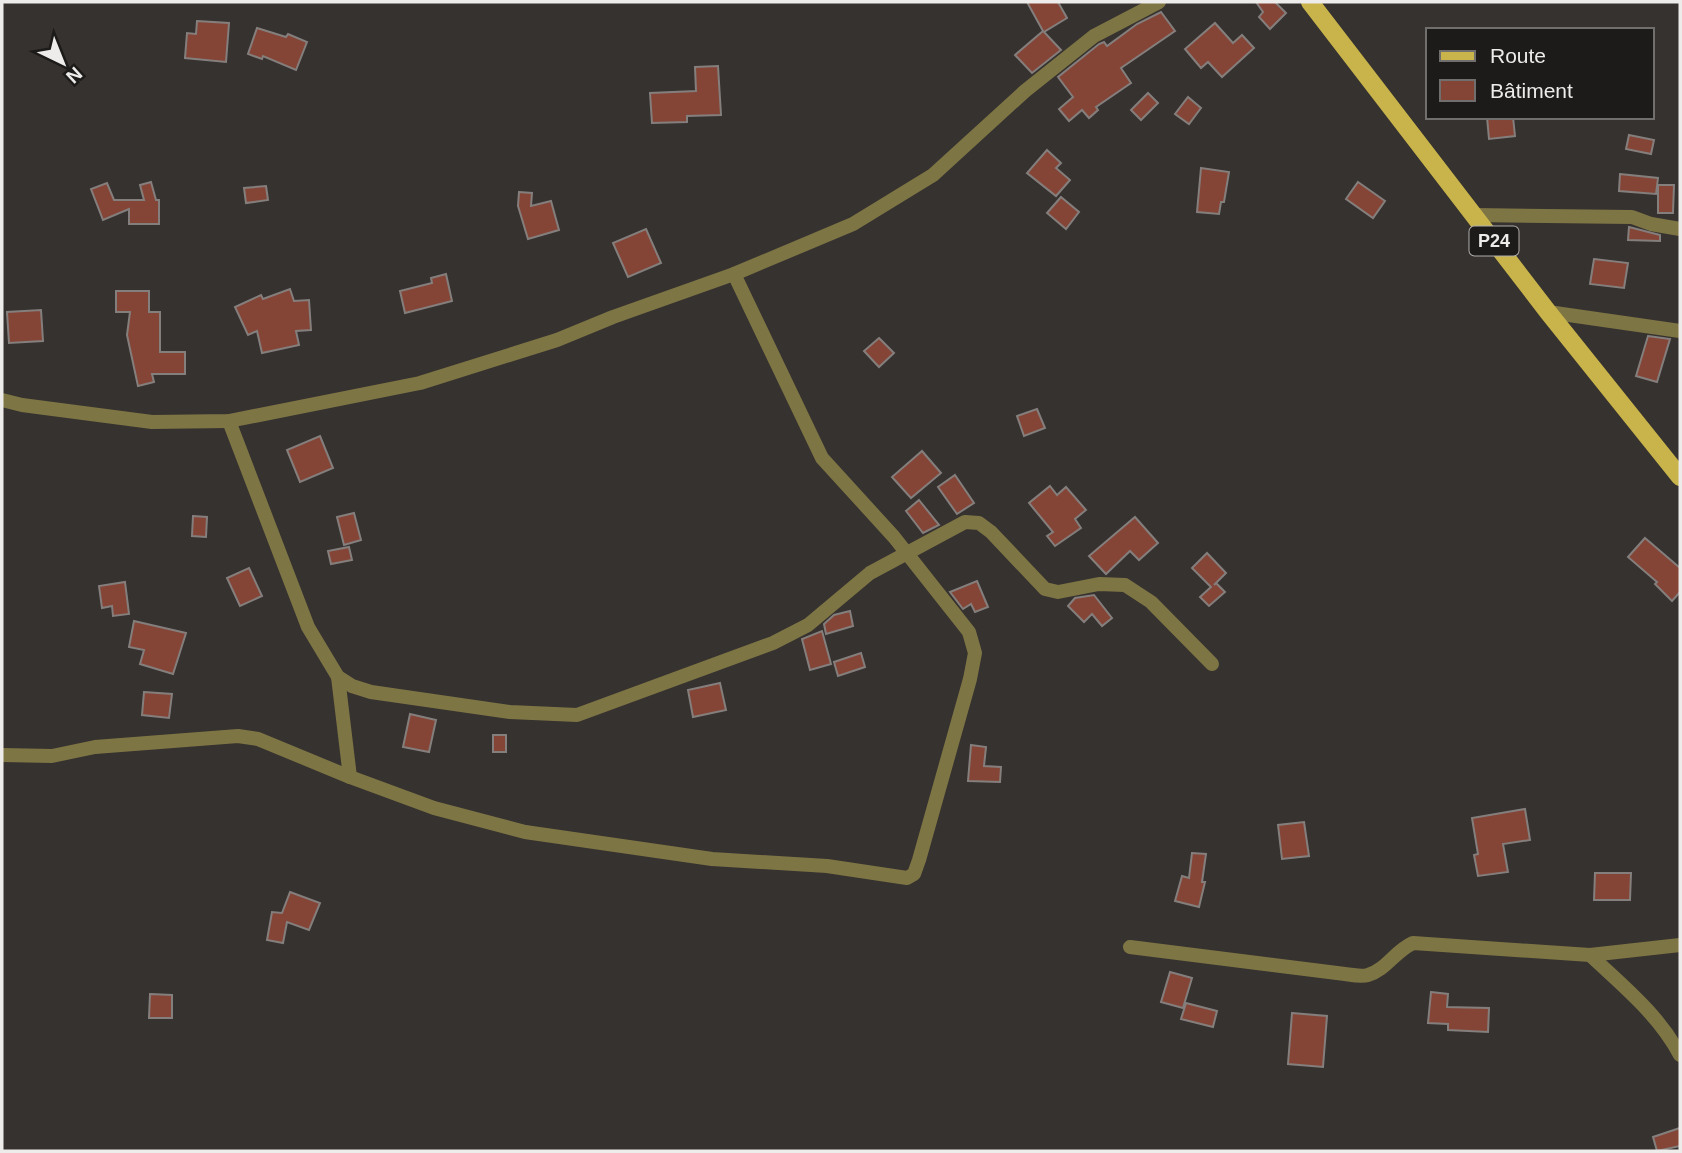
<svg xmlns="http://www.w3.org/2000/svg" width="1682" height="1153" font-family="Arial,sans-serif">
  <rect width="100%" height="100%" fill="#36322f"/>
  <g fill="#844537" stroke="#847e7c" stroke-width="2">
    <path d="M1027 2H1058L1067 18 1044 32 1061 50 1032 73 1015 55 1043 31Z"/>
    <path d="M1256 2H1275L1286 13 1270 29 1259 17 1263 12Z"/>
    <path d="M1161 12 1175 31 1121 68 1131 83 1096 107 1098 110 1089 118 1082 110 1069 121 1059 109 1073 97 1058 77 1099 44 1104 42 1107 46 1137 24Z"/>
    <path d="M197 21 229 23 226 62 185 58 187 33 196 34Z"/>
    <path d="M1215 23 1233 43 1242 35 1254 48 1222 77 1208 62 1201 68 1185 49Z"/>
    <path d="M257 28 286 37 288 34 307 42 296 70 263 56 262 59 248 54Z"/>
    <path d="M718 66 721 115 687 116V122L652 123 650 93 696 91 695 67Z"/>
    <path d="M1148 93 1158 103 1141 120 1131 110Z"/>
    <path d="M1188 97 1201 108 1189 124 1175 114Z"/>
    <path d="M1487 117H1513L1515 136 1489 139Z"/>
    <path d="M1629 135 1654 140 1651 154 1626 149Z"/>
    <path d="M1047 150 1061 163 1056 168 1070 180 1056 196 1027 173Z"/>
    <path d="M1201 168 1229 172 1224 202H1221L1219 214 1197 212Z"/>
    <path d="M1620 174 1658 178 1656 194 1619 191Z"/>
    <path d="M151 182 156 200H159V224H129V209L103 220 91 189 107 183 114 200H144L140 185Z"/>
    <path d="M1358 182 1385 201 1373 218 1346 199Z"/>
    <path d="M1658 185H1674L1673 213H1658Z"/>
    <path d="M266 186 268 200 246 203 244 188Z"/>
    <path d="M519 192 532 193 531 206 551 201 559 230 528 239 518 206Z"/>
    <path d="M1061 197 1079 212 1066 229 1047 213Z"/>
    <path d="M1629 227 1660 235V241L1628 240Z"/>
    <path d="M646 229 661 263 628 277 613 243Z"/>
    <path d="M1594 259 1628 263 1624 288 1590 284Z"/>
    <path d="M446 274 452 301 405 313 400 291 432 283 431 278Z"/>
    <path d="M290 289 294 301 309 300 311 330 296 331 299 345 262 353 257 331 248 335 235 307 261 295 263 299Z"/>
    <path d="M116 291H149V312H160V352H185V374H152L154 382 138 386 127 335 130 312H116Z"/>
    <path d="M41 310 43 341 9 343 7 312Z"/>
    <path d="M1648 336 1670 339 1657 382 1636 376Z"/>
    <path d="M879 338 894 353 879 367 864 351Z"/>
    <path d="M1037 409 1045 428 1024 436 1017 416Z"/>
    <path d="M320 436 333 468 300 482 287 450Z"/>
    <path d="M922 451 941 473 911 498 892 477Z"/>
    <path d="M955 475 974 503 957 514 938 487Z"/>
    <path d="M1050 486 1057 495 1066 487 1086 510 1075 519 1081 528 1055 546 1047 536 1053 532 1029 503Z"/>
    <path d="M919 500 939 525 923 533 906 511Z"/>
    <path d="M354 513 361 540 344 545 337 517Z"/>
    <path d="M193 516 207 517 206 537 192 536Z"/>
    <path d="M1135 517 1158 543 1139 560 1130 551 1106 574 1089 556Z"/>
    <path d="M1645 538 1680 568V592L1672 601 1655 584 1657 582 1628 557Z"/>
    <path d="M349 547 352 560 331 564 328 551Z"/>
    <path d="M1207 553 1226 573 1214 585 1216 583 1225 592 1209 606 1200 597 1211 587 1192 568Z"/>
    <path d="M249 568 262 596 240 606 227 578Z"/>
    <path d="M977 581 988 607 975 612 971 604 963 609 950 592Z"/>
    <path d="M125 582 129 614 113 616 112 606 102 608 99 586Z"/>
    <path d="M1094 595 1112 618 1102 626 1092 614 1084 622 1068 606 1075 598Z"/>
    <path d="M850 611 853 626 826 634 824 624 834 615Z"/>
    <path d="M134 621 186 633 173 674 140 664 144 650 129 647Z"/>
    <path d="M822 631 831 664 810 670 802 639Z"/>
    <path d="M861 653 865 667 838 676 834 662Z"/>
    <path d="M720 683 726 710 693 717 688 690Z"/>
    <path d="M144 692 172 694 169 718 142 715Z"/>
    <path d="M410 714 436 720 429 752 403 747Z"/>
    <rect x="493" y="735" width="13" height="17"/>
    <path d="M971 745 986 747 984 766 1001 767 1000 782 968 781Z"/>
    <path d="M1525 809 1530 840 1503 844 1508 872 1478 876 1474 855 1478 854 1472 818Z"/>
    <path d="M1304 822 1309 856 1282 859 1278 825Z"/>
    <path d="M1192 853 1206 854 1202 882H1205L1199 907 1175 901 1182 876 1189 878Z"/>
    <path d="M1595 873H1631L1630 900H1594Z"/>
    <path d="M290 892 320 903 309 930 287 922 283 943 267 940 272 912 282 913Z"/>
    <path d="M1170 972 1192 978 1183 1008 1161 1002Z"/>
    <path d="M1431 992 1448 994 1447 1007 1489 1008 1488 1032 1448 1030V1024L1428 1023Z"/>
    <path d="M150 994 172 995V1018H149Z"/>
    <path d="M1186 1003 1217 1011 1213 1027 1181 1019Z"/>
    <path d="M1292 1013 1327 1016 1323 1067 1288 1064Z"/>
    <path d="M1680 1128V1146L1657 1151 1653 1137Z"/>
  </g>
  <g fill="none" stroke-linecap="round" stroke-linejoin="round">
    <g stroke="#7e7545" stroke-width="14">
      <path d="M1474 215 1632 217 1651 224 1680 229"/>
      <path d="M1548 312 1680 331"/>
      <path d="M2 400 22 405 152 422 229 421 420 383 557 340 613 317 734 274 853 224 933 175 1025 91 1094 36 1159 2"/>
      <path d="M229 421 308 627 338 677 352 686 371 692 510 712 577 715 773 643 808 625 870 573 965 522 979 523 991 532 1045 589 1058 592 1099 584 1125 585 1151 602 1212 664"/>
      <path d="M338 677 350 777"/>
      <path d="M2 755 52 756 95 747 238 736 258 739 350 777 434 808 525 832 712 859 827 866 907 878 914 874 919 860 970 679 975 653 969 632 894 537 822 458 734 274"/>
      <path d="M1130 947 1345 974C1352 975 1361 977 1368 975 1386 970 1395 951 1413 943L1590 955 1680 945"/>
      <path d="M1590 955C1623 986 1659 1015 1680 1055"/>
    </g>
    <path stroke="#c8b44a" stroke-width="18" d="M1310 2 1548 312 1680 477"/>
  </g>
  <g text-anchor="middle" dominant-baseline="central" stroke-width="5" stroke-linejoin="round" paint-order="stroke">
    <rect fill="#1c1b19" stroke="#afadab" stroke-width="2" x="1469.5" y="226.5" width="49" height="29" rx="5"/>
    <g font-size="18" font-weight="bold" fill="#eeecea">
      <text x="1494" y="241">P24</text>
    </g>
  </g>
  <rect width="1682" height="1153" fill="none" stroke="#eeecea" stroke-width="7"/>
  <rect x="1426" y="28" width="228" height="91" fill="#1c1b19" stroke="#706f6d" stroke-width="2"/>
  <rect x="1440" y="51" width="35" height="10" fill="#c8b44a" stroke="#706f6d" stroke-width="2"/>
  <text x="1490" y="63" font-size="21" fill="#eeecea">Route</text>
  <rect x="1440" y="80" width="35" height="21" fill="#844537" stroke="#706f6d" stroke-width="2"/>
  <text x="1490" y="98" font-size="21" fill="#eeecea">Bâtiment</text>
  <g transform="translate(63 63) rotate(137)" stroke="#1c1b19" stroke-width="5" paint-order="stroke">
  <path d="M0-5L12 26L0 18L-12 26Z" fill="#eeecea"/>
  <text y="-10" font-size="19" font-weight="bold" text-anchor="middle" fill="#eeecea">N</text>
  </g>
</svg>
